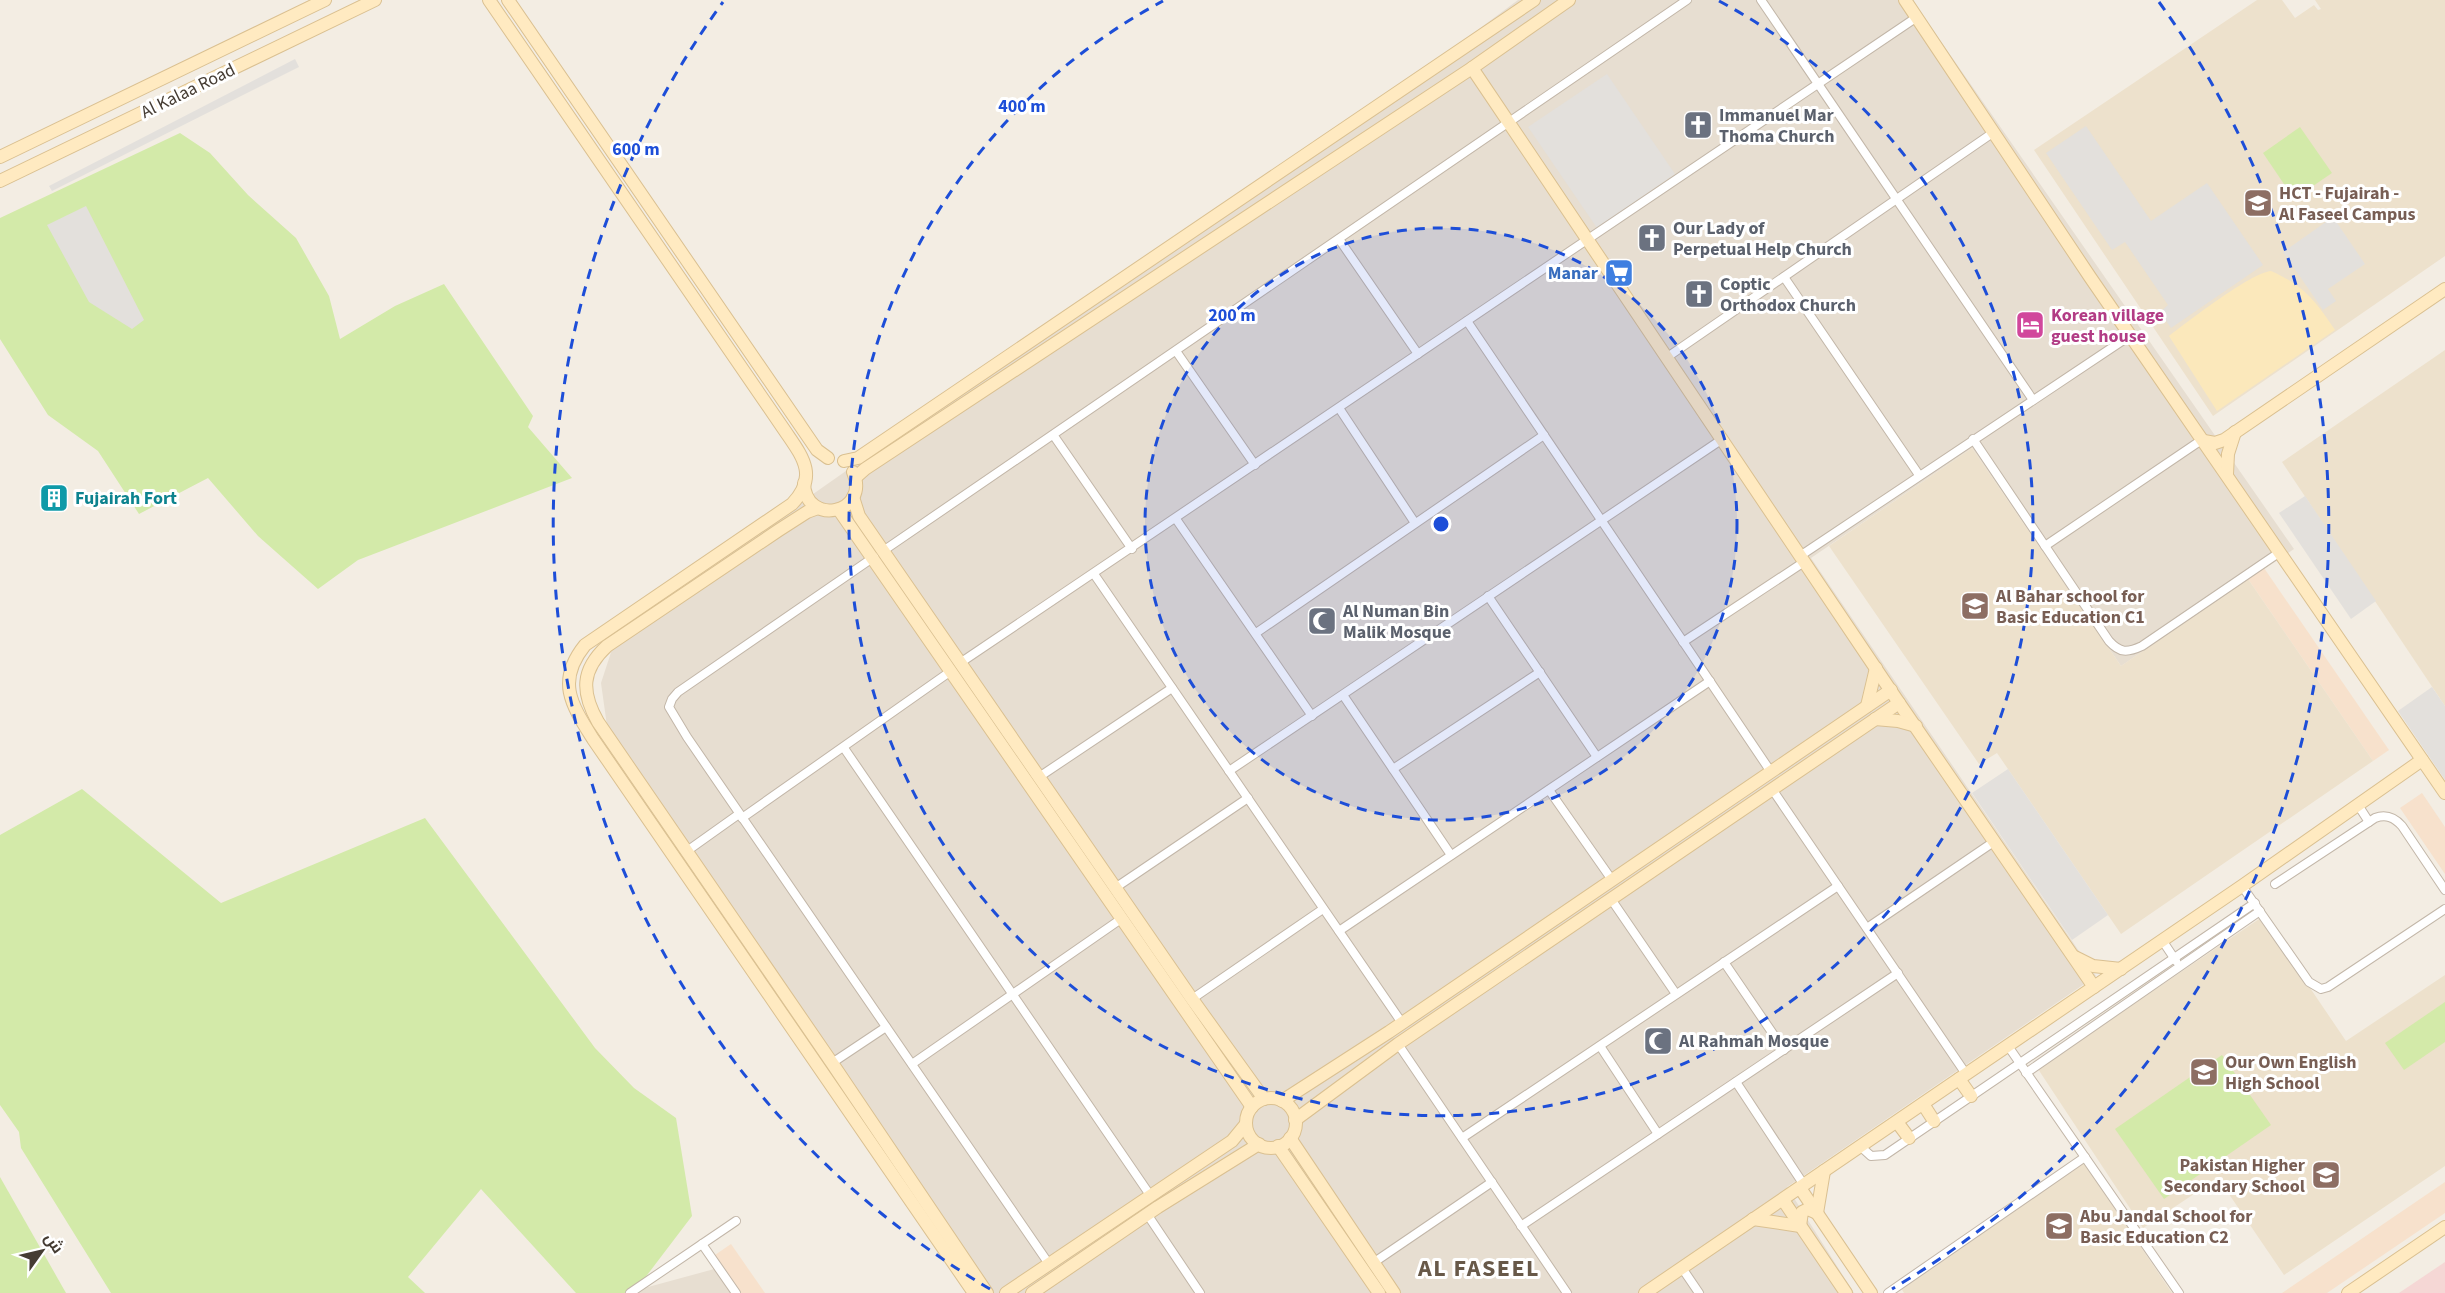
<svg xmlns="http://www.w3.org/2000/svg" width="2445" height="1293" font-family="'Source Sans 3',Cairo,sans-serif">
  <rect width="100%" height="100%" fill="#f3ede3"/>
  <g fill="#e7ded1">
    <path d="M1518 0H1912L2294 549 2121 666 1972 448 1811 558 2096 976 1787 1187 1854 1293H988L608 733 601 683 618 631 1014 353 1444 55Z"/>
    <path d="M718 1268 735 1293H626Z"/>
  </g>
  <g fill="#f7e1cc">
    <path d="M2264 568 2389 750 2373 761 2248 579Z"/>
    <path d="M2422 793 2445 827V874L2400 808Z"/>
    <path d="M2445 1182V1213L2327 1293H2282Z"/>
    <path d="M731 1244 765 1293H737L712 1257Z"/>
  </g>
  <g fill="#ede1cc">
    <path d="M2257 0H2282L2295 18 2314 5 2318 10 2321 9 2315 0H2445V256L2213 416 2034 150Z"/>
    <path d="M2445 350V706L2282 462Z"/>
    <path d="M1972 448 2121 666 2248 579 2373 761 2121 934 1997 753 1979 764 1829 546Z"/>
    <path d="M2262 917 2346 1041 2445 975V1166L2284 1275 2218 1178 2143 1228 2038 1069Z"/>
    <path d="M2084 1163 2172 1293H1904L1901 1288Z"/>
  </g>
  <path fill="#f5d7d5" d="M2445 1262V1293H2399Z"/>
  <g fill="#d3eaa9">
    <path d="M2300 127 2332 173 2294 199 2263 153Z"/>
    <path d="M180 133 210 153 248 195 296 238 329 296 340 339 395 306 444 284 533 416 528 427 572 478 358 560 318 589 258 536 208 478 139 514 98 451 48 415 0 339V218Z"/>
    <path d="M82 789 221 903 425 818 595 1048 634 1088 676 1118 692 1216 635 1291 626 1293H576L481 1189 408 1277 425 1293H111L21 1148 19 1132 0 1105V835Z"/>
    <path d="M2445 1002V1042L2404 1070 2385 1043Z"/>
    <path d="M2222 1055 2271 1125 2164 1199 2115 1129Z"/>
    <path d="M0 1177 66 1293H0Z"/>
  </g>
  <path fill="#fbe8bb" d="M2271 271C2303 285 2316 301 2335 330L2217 411 2169 336C2189 321 2250 273 2271 271Z"/>
  <g fill="#e3e0dc">
    <path d="M295 59 299 67 52 191 49 186Z"/>
    <path d="M1607 74 1675 174 1597 228 1528 127Z"/>
    <path d="M2086 126 2151 221 2207 183 2263 265 2171 328 2160 312 2168 305 2125 242 2112 250 2046 153Z"/>
    <path d="M86 206 144 320 132 329 89 302 47 225Z"/>
    <path d="M2333 217 2365 264 2328 289 2336 301 2323 310 2283 252Z"/>
    <path d="M2305 496 2376 601 2351 619 2279 513Z"/>
    <path d="M2432 687 2445 706V780L2398 711Z"/>
    <path d="M2008 769 2108 915 2072 940 1972 793Z"/>
  </g>
  <g fill="none" stroke-linecap="round" stroke-linejoin="round">
    <g stroke="#c2b6a8" stroke-width="10">
      <g id="street">
        <path d="M1761 0 2033 400"/>
        <path d="M1339 239 1418 354"/>
        <path d="M1784 277 1919 475"/>
        <path d="M1467 321 1771 772"/>
        <path d="M1176 351 1255 465"/>
        <path d="M1666 358 1994 132"/>
        <path d="M1339 408 1415 523"/>
        <path d="M1054 436 1132 549"/>
        <path d="M1973 439 2109 641C2120 653 2127 653 2142 646L2280 552"/>
        <path d="M1176 519 1312 716"/>
        <path d="M2045 546 2203 439"/>
        <path d="M883 551 1687 0"/>
        <path d="M1800 556 2131 335"/>
        <path d="M874 557 678 692 672 699 669 707 687 737 1049 1264"/>
        <path d="M1094 574 1402 1023"/>
        <path d="M1488 596 1597 757"/>
        <path d="M1256 633 1544 435"/>
        <path d="M1683 642 1804 562"/>
        <path d="M960 663 1917 17"/>
        <path d="M1343 695 1451 855"/>
        <path d="M844 748 1150 1195"/>
        <path d="M1393 769 1540 672"/>
        <path d="M1229 771 1721 440"/>
        <path d="M1039 777 1172 688"/>
        <path d="M1772 789 1966 1074"/>
        <path d="M1549 790 1612 880"/>
        <path d="M2358 805 2369 822"/>
        <path d="M742 818 951 671"/>
        <path d="M687 851 739 814"/>
        <path d="M2275 884 2375 818C2386 814 2394 817 2402 826L2445 890"/>
        <path d="M2242 886 2309 982 2321 989 2328 987 2445 909"/>
        <path d="M1115 888 1248 798"/>
        <path d="M1611 899 1676 994"/>
        <path d="M1867 928 1995 841"/>
        <path d="M1339 931 1710 681"/>
        <path d="M2162 940 2176 961"/>
        <path d="M1724 962 1784 1050"/>
        <path d="M1192 999 1323 909"/>
        <path d="M1398 1044 1567 1293"/>
        <path d="M1600 1046 1658 1134"/>
        <path d="M2008 1046 2179 1293"/>
        <path d="M832 1063 886 1027"/>
        <path d="M912 1064 1121 919"/>
        <path d="M2026 1073 2260 911"/>
        <path d="M1736 1082 1804 1185"/>
        <path d="M1462 1138 1838 886"/>
        <path d="M1860 1146 1871 1156 1885 1155 2255 903"/>
        <path d="M1147 1214 1200 1293"/>
        <path d="M1521 1226 1898 973"/>
        <path d="M702 1244 736 1293"/>
        <path d="M1373 1263 1492 1182"/>
        <path d="M1682 1268 1699 1293"/>
        <path d="M630 1293 736 1221"/>
        <path d="M1888 1293 2085 1157"/>
      </g>
    </g>
    <g stroke="#dac091" stroke-width="14">
      <g id="secondary">
        <path d="M489 0 785 431C802 456 819 476 792 504L585 645C556 681 571 704 593 739L974 1293"/>
        <path d="M508 0 817 450 828 458"/>
        <path d="M1905 0 2090 277 2445 793"/>
        <path d="M1472 68 1899 703 2094 987"/>
        <path d="M0 157 325 0"/>
        <path d="M0 181 375 0"/>
        <path d="M2204 441 2215 443 2224 440 2445 289"/>
        <path d="M844 461 858 458 1534 0"/>
        <path d="M2227 474 2228 454 2235 432"/>
        <path d="M856 477 865 469 1472 68 1569 0"/>
        <path d="M804 483C805 527 871 514 853 472"/>
        <path d="M853 497 859 516 1192 999 1264 1099"/>
        <path d="M818 508 807 512 779 530 607 646C581 670 581 692 598 722L832 1063 987 1293"/>
        <path d="M839 510 1252 1107"/>
        <path d="M1867 706 1876 668"/>
        <path d="M1875 719 1898 721 1916 726"/>
        <path d="M2075 957 2093 966 2121 969"/>
        <path d="M1959 1079 1971 1096"/>
        <circle cx="1271" cy="1123" r="25"/>
        <path d="M1282 1101 1389 1032 1891 690"/>
        <path d="M1923 1104 1934 1121"/>
        <path d="M1295 1120 1398 1044 1899 703"/>
        <path d="M1897 1122 1909 1138"/>
        <path d="M1290 1138 1394 1293"/>
        <path d="M1278 1146 1379 1293"/>
        <path d="M1800 1188 1871 1293"/>
        <path d="M1783 1200 1846 1293"/>
        <path d="M1753 1219 1800 1226 1802 1212 1808 1209 1817 1213 1824 1171"/>
        <path d="M1006 1293 1232 1141 1246 1124"/>
        <path d="M1032 1293 1158 1207 1259 1144"/>
        <path d="M1645 1293 2242 886 2422 760"/>
        <path d="M2348 1293 2445 1227"/>
      </g>
    </g>
    <use href="#street" stroke="#fff" stroke-width="8"/>
    <use href="#secondary" stroke="#ffeac1" stroke-width="12"/>
  </g>
  <circle cx="1441" cy="524" r="296" fill="#1d4ed8" fill-opacity=".12"/>
  <g fill="none" stroke="#1d4ed8" stroke-width="3" stroke-dasharray="10 8">
    <circle cx="1441" cy="524" r="296"/>
    <path d="M1719 1A592 592 0 1 1 1163 1"/>
    <path d="M990 1289A888 888 0 0 1 723 2M2159 2A888 888 0 0 1 1892 1289"/>
  </g>
  <defs>
    <g id="church-square" transform="scale(1.5)"><rect x="-9" y="-9" width="18" height="18" rx="4" fill="#6b7280" stroke="#fff"/><path d="M-1.2-6h2.4v3.5h3.3v2.4h-3.3V6h-2.4V-.1h-3.3v-2.4h3.3Z" fill="#fff"/></g>
    <g id="university-square" transform="scale(1.5)"><rect x="-9" y="-9" width="18" height="18" rx="4" fill="#8d6e63" stroke="#fff"/><path d="M0-5L7-2L0 1L-7-2ZM-4 1L0 2.5L4 1V4Q0 6-4 4Z" fill="#fff"/></g>
    <g id="supermarket-square" transform="scale(1.5)"><rect x="-9" y="-9" width="18" height="18" rx="4" fill="#3f7fe0" stroke="#fff"/><path d="M-6-5.5h2.5l.6 2H6L4.5 2H-2.5L-4.4-4H-6ZM-1.5 3.2a1.3 1.3 0 1 0 .1 0ZM3 3.2a1.3 1.3 0 1 0 .1 0Z" fill="#fff"/></g>
    <g id="hotel-square" transform="scale(1.5)"><rect x="-9" y="-9" width="18" height="18" rx="4" fill="#d1479c" stroke="#fff"/><path d="M-6-4.5h1.5V1H6V5H4.5V3h-9V5H-6ZM-4 0a1.8 1.8 0 1 1 3.6 0ZM.5 0V-2.5h3Q6-2.5 6 0Z" fill="#fff"/></g>
    <g id="building-square" transform="scale(1.5)"><rect x="-9" y="-9" width="18" height="18" rx="4" fill="#0f9aa8" stroke="#fff"/><path d="M-4-6H4V6H1V3H-1V6H-4ZM-2.5-4.3h1.7v1.8h-1.7ZM.8-4.3h1.7v1.8H.8ZM-2.5-1h1.7V.8h-1.7ZM.8-1h1.7V.8H.8Z" fill="#fff"/></g>
    <g id="school-square" transform="scale(1.5)"><rect x="-9" y="-9" width="18" height="18" rx="4" fill="#8d6e63" stroke="#fff"/><path d="M0-5L7-2L0 1L-7-2ZM-4 1L0 2.5L4 1V4Q0 6-4 4Z" fill="#fff"/></g>
    <g id="mosque-square" transform="scale(1.5)"><rect x="-9" y="-9" width="18" height="18" rx="4" fill="#6b7280" stroke="#fff"/><path d="M3.5-4.9A6 6 0 1 0 3.5 4.9A5 5 0 1 1 3.5-4.9Z" fill="#fff"/></g>
  </defs>
  <g fill-rule="evenodd">
    <use href="#church-square" x="1698" y="125"/>
    <use href="#university-square" x="2258" y="203"/>
    <use href="#church-square" x="1652" y="238"/>
    <use href="#supermarket-square" x="1619" y="273"/>
    <use href="#church-square" x="1699" y="294"/>
    <use href="#hotel-square" x="2030" y="325"/>
    <use href="#building-square" x="54" y="498"/>
    <use href="#school-square" x="1975" y="606"/>
    <use href="#mosque-square" x="1322" y="621"/>
    <use href="#mosque-square" x="1658" y="1041"/>
    <use href="#school-square" x="2204" y="1072"/>
    <use href="#school-square" x="2326" y="1175"/>
    <use href="#school-square" x="2059" y="1226"/>
  </g>
  <g text-anchor="middle" dominant-baseline="central" stroke-width="6" stroke-linejoin="round" paint-order="stroke">
    <g font-size="18" fill="#453c33" stroke="#fff">
      <text transform="translate(188 91) rotate(-26)">Al Kalaa Road</text>
    </g>
    <g font-size="18" font-weight="bold" fill="#5b616d" stroke="#fff" text-anchor="start">
      <text x="1719" y="115">Immanuel Mar<tspan x="1719" dy="21">Thoma Church</tspan></text>
      <text x="1673" y="228">Our Lady of<tspan x="1673" dy="21">Perpetual Help Church</tspan></text>
      <text x="1720" y="284">Coptic<tspan x="1720" dy="21">Orthodox Church</tspan></text>
      <text x="1343" y="611">Al Numan Bin<tspan x="1343" dy="21">Malik Mosque</tspan></text>
      <text x="1679" y="1041">Al Rahmah Mosque</text>
    </g>
    <g font-size="18" font-weight="bold" fill="#785e54" stroke="#fff" text-anchor="start">
      <text x="2279" y="193">HCT - Fujairah -<tspan x="2279" dy="21">Al Faseel Campus</tspan></text>
      <text x="1996" y="596">Al Bahar school for<tspan x="1996" dy="21">Basic Education C1</tspan></text>
      <text x="2225" y="1062">Our Own English<tspan x="2225" dy="21">High School</tspan></text>
      <text x="2305" y="1165" text-anchor="end">Pakistan Higher<tspan x="2305" dy="21">Secondary School</tspan></text>
      <text x="2080" y="1216">Abu Jandal School for<tspan x="2080" dy="21">Basic Education C2</tspan></text>
    </g>
    <g font-size="18" font-weight="bold" fill="#366cbe" stroke="#fff" text-anchor="end">
      <text x="1598" y="273">Manar</text>
    </g>
    <g font-size="18" font-weight="bold" fill="#b23c85" stroke="#fff" text-anchor="start">
      <text x="2051" y="315">Korean village<tspan x="2051" dy="21">guest house</tspan></text>
    </g>
    <g font-size="18" font-weight="bold" fill="#0d838f" stroke="#fff" text-anchor="start">
      <text x="75" y="498">Fujairah Fort</text>
    </g>
    <g font-size="24" font-weight="bold" letter-spacing="1.5" fill="#685949" stroke="#fff">
      <text x="1479" y="1268">AL FASEEL</text>
    </g>
  </g>
  <circle cx="1441" cy="524" r="9" fill="#1d4ed8" stroke="#fff" stroke-width="3"/>
  <g font-size="18" text-anchor="middle" font-weight="bold" fill="#1d4ed8" stroke="#fff" stroke-width="6" stroke-linejoin="round" paint-order="stroke">
    <text x="1022" y="112">400 m</text>
    <text x="636" y="155">600 m</text>
    <text x="1232" y="321">200 m</text>
  </g>
  <g transform="translate(42 1251) rotate(56)" stroke="#ffffff" stroke-width="4.5" paint-order="stroke">
  <path d="M0-4.5L10 22L0 15L-10 22Z" fill="#453c33"/>
  <text y="-9" font-size="16" font-weight="bold" text-anchor="middle" fill="#453c33">ش</text>
  </g>
</svg>
